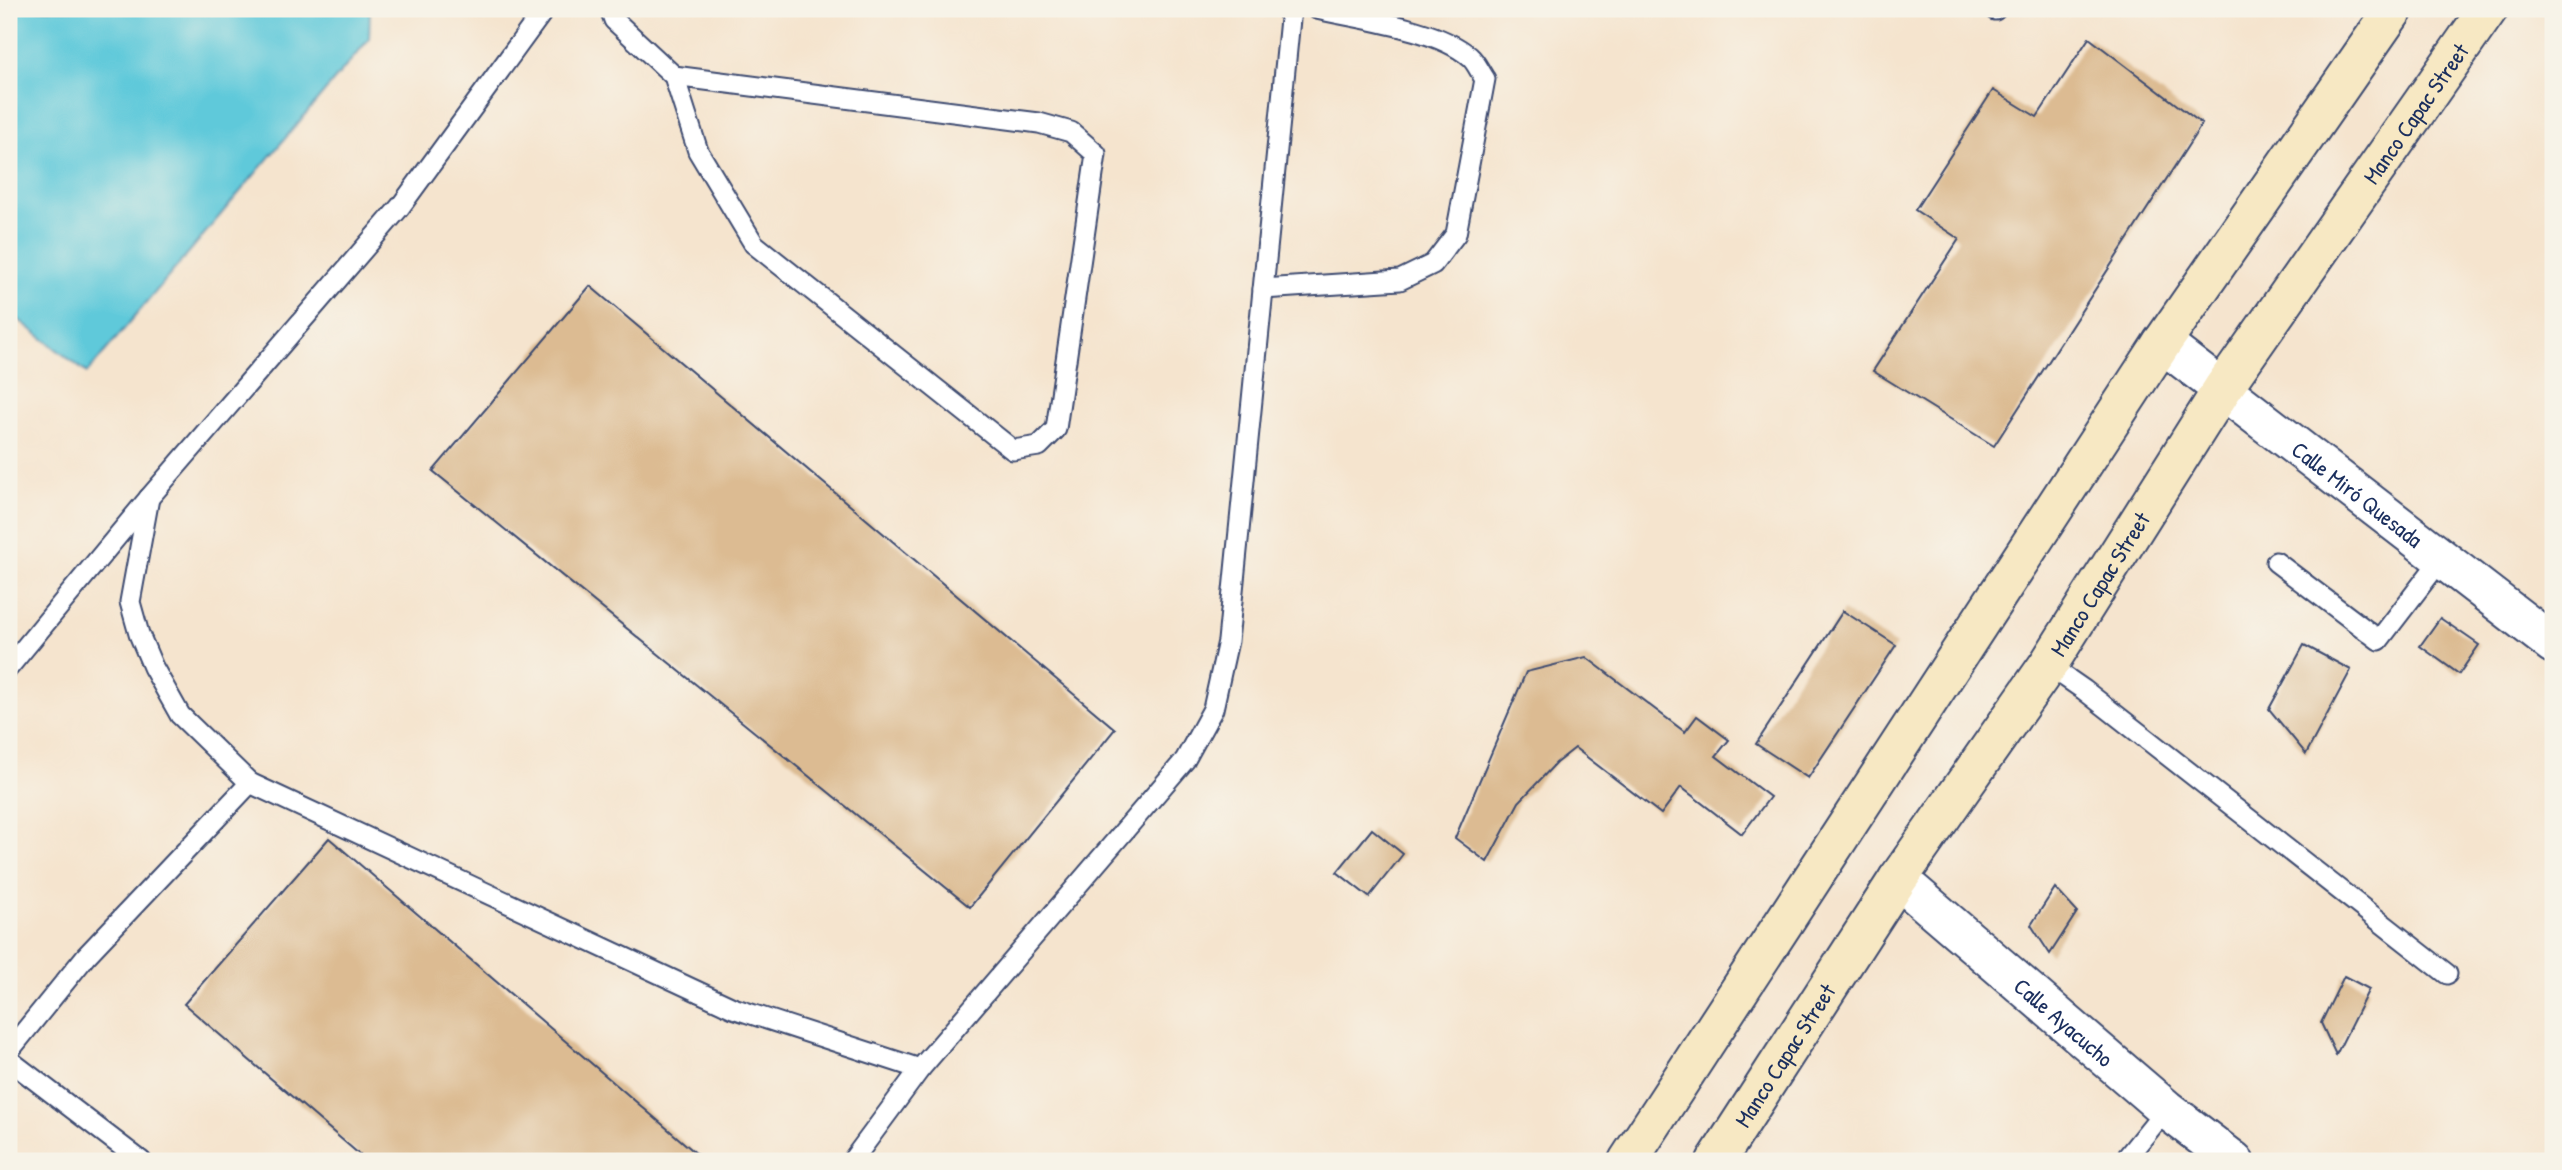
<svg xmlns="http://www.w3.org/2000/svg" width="2562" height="1170" font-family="'Patrick Hand',sans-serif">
  <rect width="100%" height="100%" fill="#f7f3e8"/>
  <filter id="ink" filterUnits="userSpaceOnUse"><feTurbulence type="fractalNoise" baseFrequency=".0143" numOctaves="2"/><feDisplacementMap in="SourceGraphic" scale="14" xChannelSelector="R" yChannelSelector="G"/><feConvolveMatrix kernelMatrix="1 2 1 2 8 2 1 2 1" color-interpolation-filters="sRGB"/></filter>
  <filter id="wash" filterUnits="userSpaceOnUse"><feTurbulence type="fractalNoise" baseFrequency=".00686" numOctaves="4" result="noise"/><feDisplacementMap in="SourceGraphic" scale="28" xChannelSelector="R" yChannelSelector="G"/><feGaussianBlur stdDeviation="1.57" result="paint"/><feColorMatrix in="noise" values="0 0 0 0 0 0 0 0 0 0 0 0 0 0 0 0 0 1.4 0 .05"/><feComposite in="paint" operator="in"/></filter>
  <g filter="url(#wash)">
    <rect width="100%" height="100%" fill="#f5e4ce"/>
    <path fill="#5fc9da" stroke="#3d7c9c" stroke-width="2" d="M9 9H370L369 39 87 373 9 312Z"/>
    <g id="blocks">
      <g fill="#dcbb92">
        <path d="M2089 38 2202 124 1994 446 1873 371 1959 239 1915 210 1993 90 2037 117Z"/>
        <path d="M590 286 1115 729 970 907 433 471Z"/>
        <path d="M1843 611 1896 645 1808 778 1756 744Z"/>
        <path d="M2440 618 2479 645 2459 674 2420 646Z"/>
        <path d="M2304 645 2351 670 2306 754 2269 709Z"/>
        <path d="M1586 657 1685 732 1697 716 1729 740 1716 756 1770 797 1742 834 1681 787 1661 814 1575 748 1556 763 1519 802 1487 862 1455 838 1526 672Z"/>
        <path d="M1372 829 1403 854 1369 897 1337 872Z"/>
        <path d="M329 838 705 1161H367L184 1004Z"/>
        <path d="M2055 888 2077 912 2050 954 2031 925Z"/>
        <path d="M2344 976 2369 989 2336 1055 2321 1023Z"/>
      </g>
    </g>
  </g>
  <g filter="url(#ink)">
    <use href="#blocks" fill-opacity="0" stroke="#3c4a6f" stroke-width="2"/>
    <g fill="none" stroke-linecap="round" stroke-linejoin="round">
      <g stroke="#3c4a6f" stroke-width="23">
        <g id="service">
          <path d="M610 9 614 20 674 76 1039 123 1071 132 1096 154 1056 429 1039 446 1013 450 754 244 698 151 674 76"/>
          <path d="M1995 10 1996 9"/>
          <path d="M1263 289 1400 280 1433 264 1456 234 1485 79C1480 72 1476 62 1470 57 1437 28 1360 19 1317 9"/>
          <path d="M149 498 130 602 139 634 153 667 180 715 250 783 733 1008 920 1069"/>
          <path d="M2276 562 2379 640 2442 558"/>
          <path d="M2048 665 2084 690 2447 974"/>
          <path d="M9 667 149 498 400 207 541 14 542 9"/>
          <path d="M9 1051 86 956 250 783"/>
          <path d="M9 1060 141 1161"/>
          <path d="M852 1161 920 1069 1185 760 1213 709 1228 641 1291 9"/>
          <path d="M2124 1161 2166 1109"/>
        </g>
      </g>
      <g stroke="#3c4a6f" stroke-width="42">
        <g id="minor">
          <path id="s1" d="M2162 343 2553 644"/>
          <path id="s2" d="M1898 879 2166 1109 2234 1161"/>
        </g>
      </g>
      <g stroke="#3c4a6f" stroke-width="42">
        <g id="secondary">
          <path d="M1628 1161 2162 343 2394 9"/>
          <path id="s3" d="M1716 1161 1898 879 2048 665 2223 388 2488 9"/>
        </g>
      </g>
      <use href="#service" stroke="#fff" stroke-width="19"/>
      <use href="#minor" stroke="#fff" stroke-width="38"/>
      <use href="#secondary" stroke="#f7e8c3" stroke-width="38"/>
    </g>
  </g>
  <g text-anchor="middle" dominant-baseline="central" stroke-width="6" stroke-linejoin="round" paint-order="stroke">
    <g font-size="23" fill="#1b2f5e" stroke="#f7f3e8">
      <text stroke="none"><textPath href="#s3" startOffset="1260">Manco Capac Street</textPath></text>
      <text stroke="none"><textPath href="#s1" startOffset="247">Calle Miró Quesada</textPath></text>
      <text stroke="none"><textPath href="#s3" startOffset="693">Manco Capac Street</textPath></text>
      <text stroke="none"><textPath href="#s2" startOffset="219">Calle Ayacucho</textPath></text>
      <text stroke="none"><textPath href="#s3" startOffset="126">Manco Capac Street</textPath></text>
    </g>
  </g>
  <rect width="2562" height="1170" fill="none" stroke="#f7f3e8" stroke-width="35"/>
</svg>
